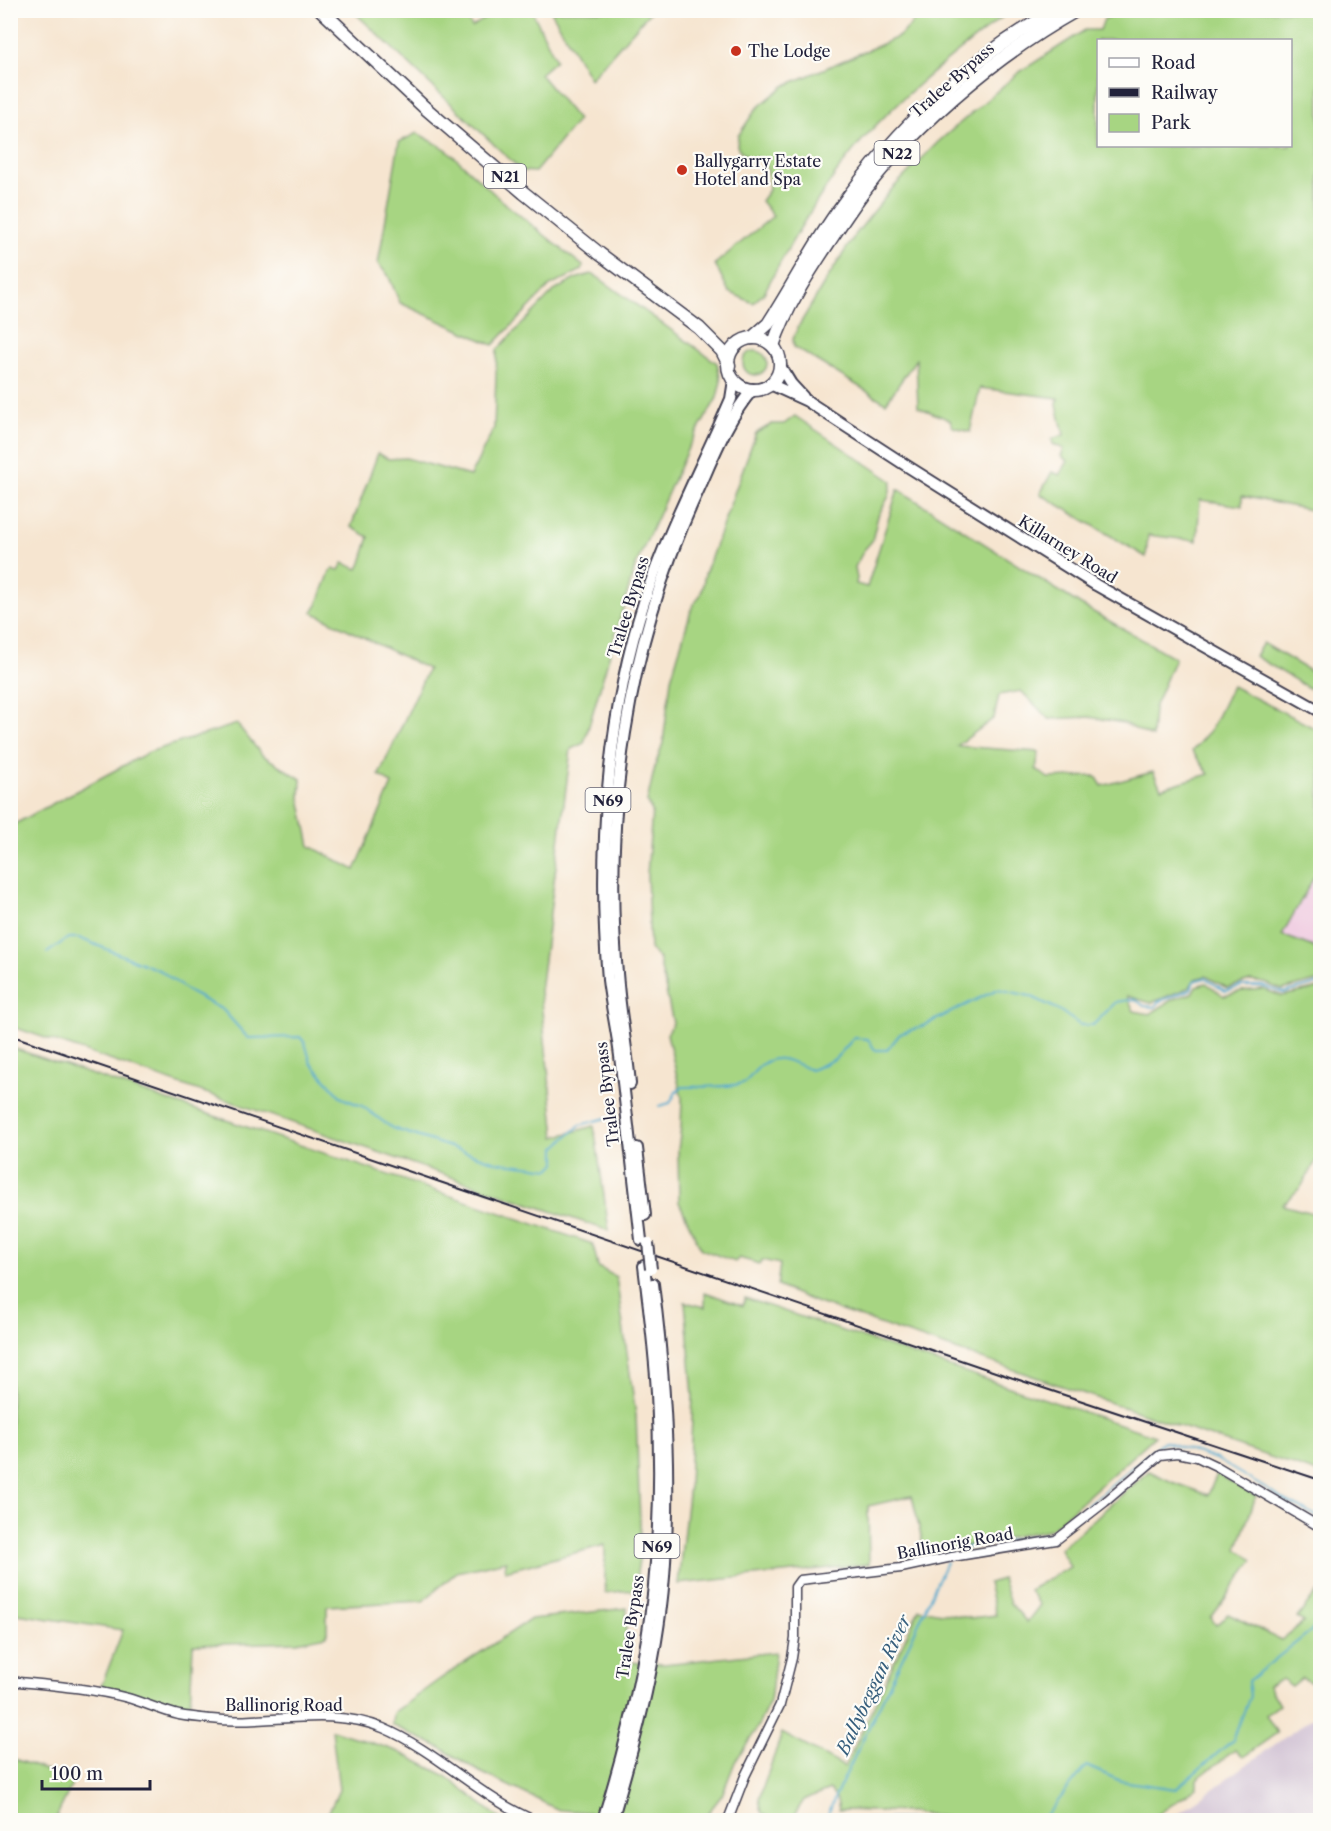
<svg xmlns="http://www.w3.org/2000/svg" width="1331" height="1831" font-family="'Libre Caslon Text',serif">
  <rect width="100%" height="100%" fill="#fdfcf7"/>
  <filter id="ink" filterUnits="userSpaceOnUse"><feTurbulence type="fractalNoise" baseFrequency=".0167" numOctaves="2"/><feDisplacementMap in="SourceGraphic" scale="12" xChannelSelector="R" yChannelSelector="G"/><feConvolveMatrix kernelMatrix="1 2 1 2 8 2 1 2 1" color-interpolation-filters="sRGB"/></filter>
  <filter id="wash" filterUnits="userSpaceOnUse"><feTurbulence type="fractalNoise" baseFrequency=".008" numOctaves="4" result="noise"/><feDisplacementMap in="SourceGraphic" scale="24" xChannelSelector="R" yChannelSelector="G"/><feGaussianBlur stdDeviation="1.35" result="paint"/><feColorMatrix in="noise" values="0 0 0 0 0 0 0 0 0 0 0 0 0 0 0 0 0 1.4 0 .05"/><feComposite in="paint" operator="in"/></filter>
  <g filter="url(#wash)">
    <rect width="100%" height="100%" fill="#f6e5d0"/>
    <path fill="#f1d0e3" d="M1320 866V951L1282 935Z"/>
    <path fill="#cebed1" d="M1320 1712V1820H1170L1181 1812Z"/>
    <g fill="#a7d582" stroke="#647c5e" stroke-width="1.5" fill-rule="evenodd">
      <path d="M1126 10 1320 11V512L1242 496V506L1200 500 1197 541 1148 535 1146 557 1040 494 1052 472 1060 475 1068 461 1061 456 1064 449 1053 444 1052 439 1064 435 1057 405 1058 398 980 388 970 432 953 427 950 420 918 407 916 359 886 403 794 347 793 339 798 327 825 282 855 235 891 190 938 142 1018 73 1085 30H1100L1104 19ZM1098 40H1290V146H1098Z"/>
      <path d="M353 11H463L472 27 496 11H532L556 60 540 74 578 120 535 172 522 171Z"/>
      <path d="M551 11H651L590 79Z"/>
      <path d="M921 11H1010C952 56 891 102 845 161 814 202 788 247 764 293L753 303 729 292 715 264 773 216 761 201 769 190C768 177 770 162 756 157L751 159 741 152 737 146 738 136 756 109 784 86 898 37 910 26Z"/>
      <path d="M417 133 446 149 502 201 583 266 582 270 550 286 493 345 400 303 388 275 378 264 399 142Z"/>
      <path d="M591 274 596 276 717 363 721 381 717 398 688 448 635 567 584 743 571 749 540 991 555 1137 594 1126 609 1231 10 1026 11 826 149 752 237 724 262 755 301 779 300 798 310 846 355 870 392 784 379 775 428 669 312 612 317 605 330 572 334 569 339 570 343 563 358 569 361 563 369 537 351 527 378 453 388 459 406 458 470 476 494 428 497 350 554 291 575 279Z"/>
      <circle cx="755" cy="363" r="12"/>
      <path d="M795 416 892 481 889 496 878 516 872 541 864 550 855 567 857 578 856 584 867 587 898 489 1081 605 1175 658 1154 708 1152 737 1123 723 1089 717 1049 719 1021 691 999 695 994 718 957 746 1039 752 1036 769 1048 778 1096 776 1102 786 1153 772 1161 788 1209 774 1192 751 1211 729 1232 686 1320 731V866L1282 935 1313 947 1320 953V980L1282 990 1265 983 1250 981 1227 988 1206 976 1195 979 1190 987 1151 1003 1127 996 1134 1011 1150 1014 1173 999 1192 993 1196 986 1206 983 1224 996 1242 991 1263 989 1282 996 1320 988V1154L1301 1187 1282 1205 1320 1215V1474L818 1303 777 1286 780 1264 762 1260 760 1264 739 1258 735 1262 701 1249 679 1202 678 1150 681 1127 682 1098 667 1034 673 1023 659 959 650 949 647 875 652 811 647 802 655 766 663 743 671 679 692 607 701 594 705 574 756 433 772 424H784Z"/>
      <path d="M1263 643 1320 677V695L1255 656Z"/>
      <path d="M10 1047 593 1244 598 1267 616 1277 636 1415 641 1549 634 1590 605 1593V1545L505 1571 506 1561 457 1572 423 1601 327 1606V1636L297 1642 193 1645 190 1707 153 1702 136 1695 101 1687 123 1630 11 1613Z"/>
      <path d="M705 1292 743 1306 745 1298 1155 1436 1051 1529 925 1554 912 1496 868 1506 869 1564 678 1584 689 1485 693 1396 685 1302 705 1307Z"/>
      <path d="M1149 1471 1172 1482 1208 1495 1217 1474 1256 1496 1237 1549 1253 1560 1211 1618 1216 1625 1228 1614 1281 1640 1304 1622 1297 1618 1317 1592 1320 1594V1678L1310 1682 1302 1678 1292 1686 1282 1679 1268 1686 1279 1705 1266 1715 1277 1733 1243 1757 1235 1750 1197 1779V1787L1150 1820H966L913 1812 839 1810 837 1800 830 1790 804 1800 791 1820H771L762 1813 759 1799 782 1733 845 1767 919 1609 971 1618 996 1615 988 1583 1002 1579 1010 1603 1027 1622 1040 1605 1029 1590 1070 1567 1060 1549Z"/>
      <path d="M627 1608 624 1662 664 1664 776 1652 770 1701 755 1732 735 1762 722 1795 708 1813 696 1820H618L587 1812 559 1810 480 1772 439 1747 392 1725 393 1713 440 1679 531 1619Z"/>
      <path d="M332 1730 397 1751 444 1775 502 1820H323L326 1818 339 1790Z"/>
      <path d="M11 1758 74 1780 55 1820H11Z"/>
    </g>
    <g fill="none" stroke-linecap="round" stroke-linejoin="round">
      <g stroke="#51a9ce" stroke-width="2">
        <path d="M47 953 68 938H79L161 971 189 992 223 1010 248 1038 300 1037 305 1043 311 1063 342 1098 362 1106 392 1128 496 1162 550 1169 556 1163V1147L580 1125 606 1118"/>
        <path d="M659 1106 670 1103 676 1092 682 1087C696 1086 732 1088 743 1083 748 1081 752 1074 756 1070 774 1050 790 1061 811 1070L835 1059 854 1038 868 1039 875 1050H887L900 1034 923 1026 998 989 1030 996 1059 1010 1080 1025H1093L1116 1002 1135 999 1144 1006 1155 1007 1158 1002 1191 989 1194 981 1205 978 1225 991 1242 986H1262L1284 993 1320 983"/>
        <path d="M947 1554 948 1551 1055 1533 1163 1441 1216 1459 1283 1499 1320 1518"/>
        <path d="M826 1820 835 1797 910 1642 946 1562"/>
        <path d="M827 1820 882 1819 945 1820"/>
        <path d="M1043 1820 1086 1766 1121 1781 1176 1789 1233 1740 1250 1696 1248 1681 1317 1626 1320 1630"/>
      </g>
    </g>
  </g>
  <g filter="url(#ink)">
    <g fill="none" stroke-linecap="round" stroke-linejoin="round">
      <g stroke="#423f51" stroke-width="11">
        <g id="minor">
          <path d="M10 1681C49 1685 90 1688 128 1698 145 1703 162 1711 179 1715 190 1717 201 1718 211 1719 268 1726 326 1705 383 1728 437 1751 479 1797 534 1820"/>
          <path d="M728 1820 745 1776 780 1705 792 1658 795 1638V1587L800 1580 901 1568 952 1557 1056 1540 1105 1502 1160 1455 1177 1453 1197 1457 1218 1467 1320 1527"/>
        </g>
      </g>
      <g stroke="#423f51" stroke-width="14">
        <g id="major">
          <path d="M780 366 791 384 803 397"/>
          <path d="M770 384 807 401 907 466 1096 585 1320 711"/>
          <path d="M630 1084C627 1051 621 1018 618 985 602 817 626 646 697 493 713 458 727 419 753 389"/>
          <path d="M637 1148 645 1215"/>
          <path d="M641 1240C634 1179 627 1117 620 1056 617 1030 611 1005 608 980 598 855 606 718 645 599 668 530 702 466 731 399L734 380"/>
          <path d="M603 1820C629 1736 650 1650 656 1562 660 1506 660 1449 657 1393 655 1351 649 1308 644 1266"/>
          <path d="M612 1820C637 1736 660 1650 665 1562 671 1469 665 1377 653 1284"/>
        </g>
      </g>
      <g stroke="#423f51" stroke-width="15">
        <g id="highway">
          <path d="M321 10 424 107 524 193 600 254 699 328 722 351 729 365"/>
          <path d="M752 338 768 324C793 286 813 245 840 208 896 130 971 56 1057 10"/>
          <circle cx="754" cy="364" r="26"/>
          <path d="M773 346C785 309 807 275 829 242 847 215 866 186 889 161 944 101 1006 50 1077 10"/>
        </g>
      </g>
      <use href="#minor" stroke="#fff" stroke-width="8"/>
      <use href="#major" stroke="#fff" stroke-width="10"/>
      <use href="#highway" stroke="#fff" stroke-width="12"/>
      <path stroke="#22223b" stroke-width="2" d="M10 1035 1007 1376 1320 1480"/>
      <g stroke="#423f51" stroke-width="14" stroke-linecap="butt">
        <path id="major-bridge" d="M648 1243 651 1269"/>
      </g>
      <use href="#major-bridge" stroke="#fff" stroke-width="10"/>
    </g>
  </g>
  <g fill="#c8321e" stroke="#fdfcf7" stroke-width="2">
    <circle cx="736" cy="51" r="6"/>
    <circle cx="682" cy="170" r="6"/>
  </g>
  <g text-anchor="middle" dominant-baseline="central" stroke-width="4.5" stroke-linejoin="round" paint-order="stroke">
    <g fill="#fdfcf7" stroke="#646373" stroke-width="1.5">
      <rect x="874.5" y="141" width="45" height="24" rx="4.5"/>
      <rect x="484" y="164" width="42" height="24" rx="4.5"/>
      <rect x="585.5" y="788" width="45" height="24" rx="4.5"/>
      <rect x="634.5" y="1534" width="45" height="24" rx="4.5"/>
    </g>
    <g font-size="15" font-weight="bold" fill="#22223b">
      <text x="897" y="153">N22</text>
      <text x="505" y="176">N21</text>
      <text x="608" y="800">N69</text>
      <text x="657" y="1546">N69</text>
    </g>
    <g font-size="16" fill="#22223b" stroke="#fdfcf7" text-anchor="start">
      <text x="748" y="51">The Lodge</text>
      <text x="694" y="161">Ballygarry Estate<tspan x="694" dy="18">Hotel and Spa</tspan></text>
    </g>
    <g font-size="16" fill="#22223b" stroke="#fdfcf7">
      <text transform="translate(952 80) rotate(-41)">Tralee Bypass</text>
      <text transform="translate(1068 549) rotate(32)">Killarney Road</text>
      <text transform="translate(628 607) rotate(-73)">Tralee Bypass</text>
      <text transform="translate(607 1094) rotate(-97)">Tralee Bypass</text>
      <text transform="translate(955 1543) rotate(-10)">Ballinorig Road</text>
      <text transform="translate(630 1627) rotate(-81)">Tralee Bypass</text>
      <text x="284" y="1705">Ballinorig Road</text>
    </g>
    <g font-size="18" font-style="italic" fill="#375f7d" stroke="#fdfcf7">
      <text transform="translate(874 1685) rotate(-65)">Ballybeggan River</text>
    </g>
  </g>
  <rect width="1331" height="1831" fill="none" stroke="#fdfcf7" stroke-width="36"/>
  <rect x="1097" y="39" width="195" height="108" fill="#fdfcf7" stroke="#a5a5ac" stroke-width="1.5"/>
  <rect x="1109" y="58" width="30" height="9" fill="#ffffff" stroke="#a5a5ac" stroke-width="1.5"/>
  <text x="1151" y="69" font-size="18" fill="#22223b">Road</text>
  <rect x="1109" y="88" width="30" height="9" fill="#22223b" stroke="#a5a5ac" stroke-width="1.5"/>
  <text x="1151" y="99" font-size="18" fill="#22223b">Railway</text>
  <rect x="1109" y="114" width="30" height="18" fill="#a7d582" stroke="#a5a5ac" stroke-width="1.5"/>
  <text x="1151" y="129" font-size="18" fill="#22223b">Park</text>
  <path d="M42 1780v9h108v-9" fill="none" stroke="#22223b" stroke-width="3"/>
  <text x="51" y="1780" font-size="18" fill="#22223b" stroke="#fdfcf7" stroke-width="4.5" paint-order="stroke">100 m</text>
</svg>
